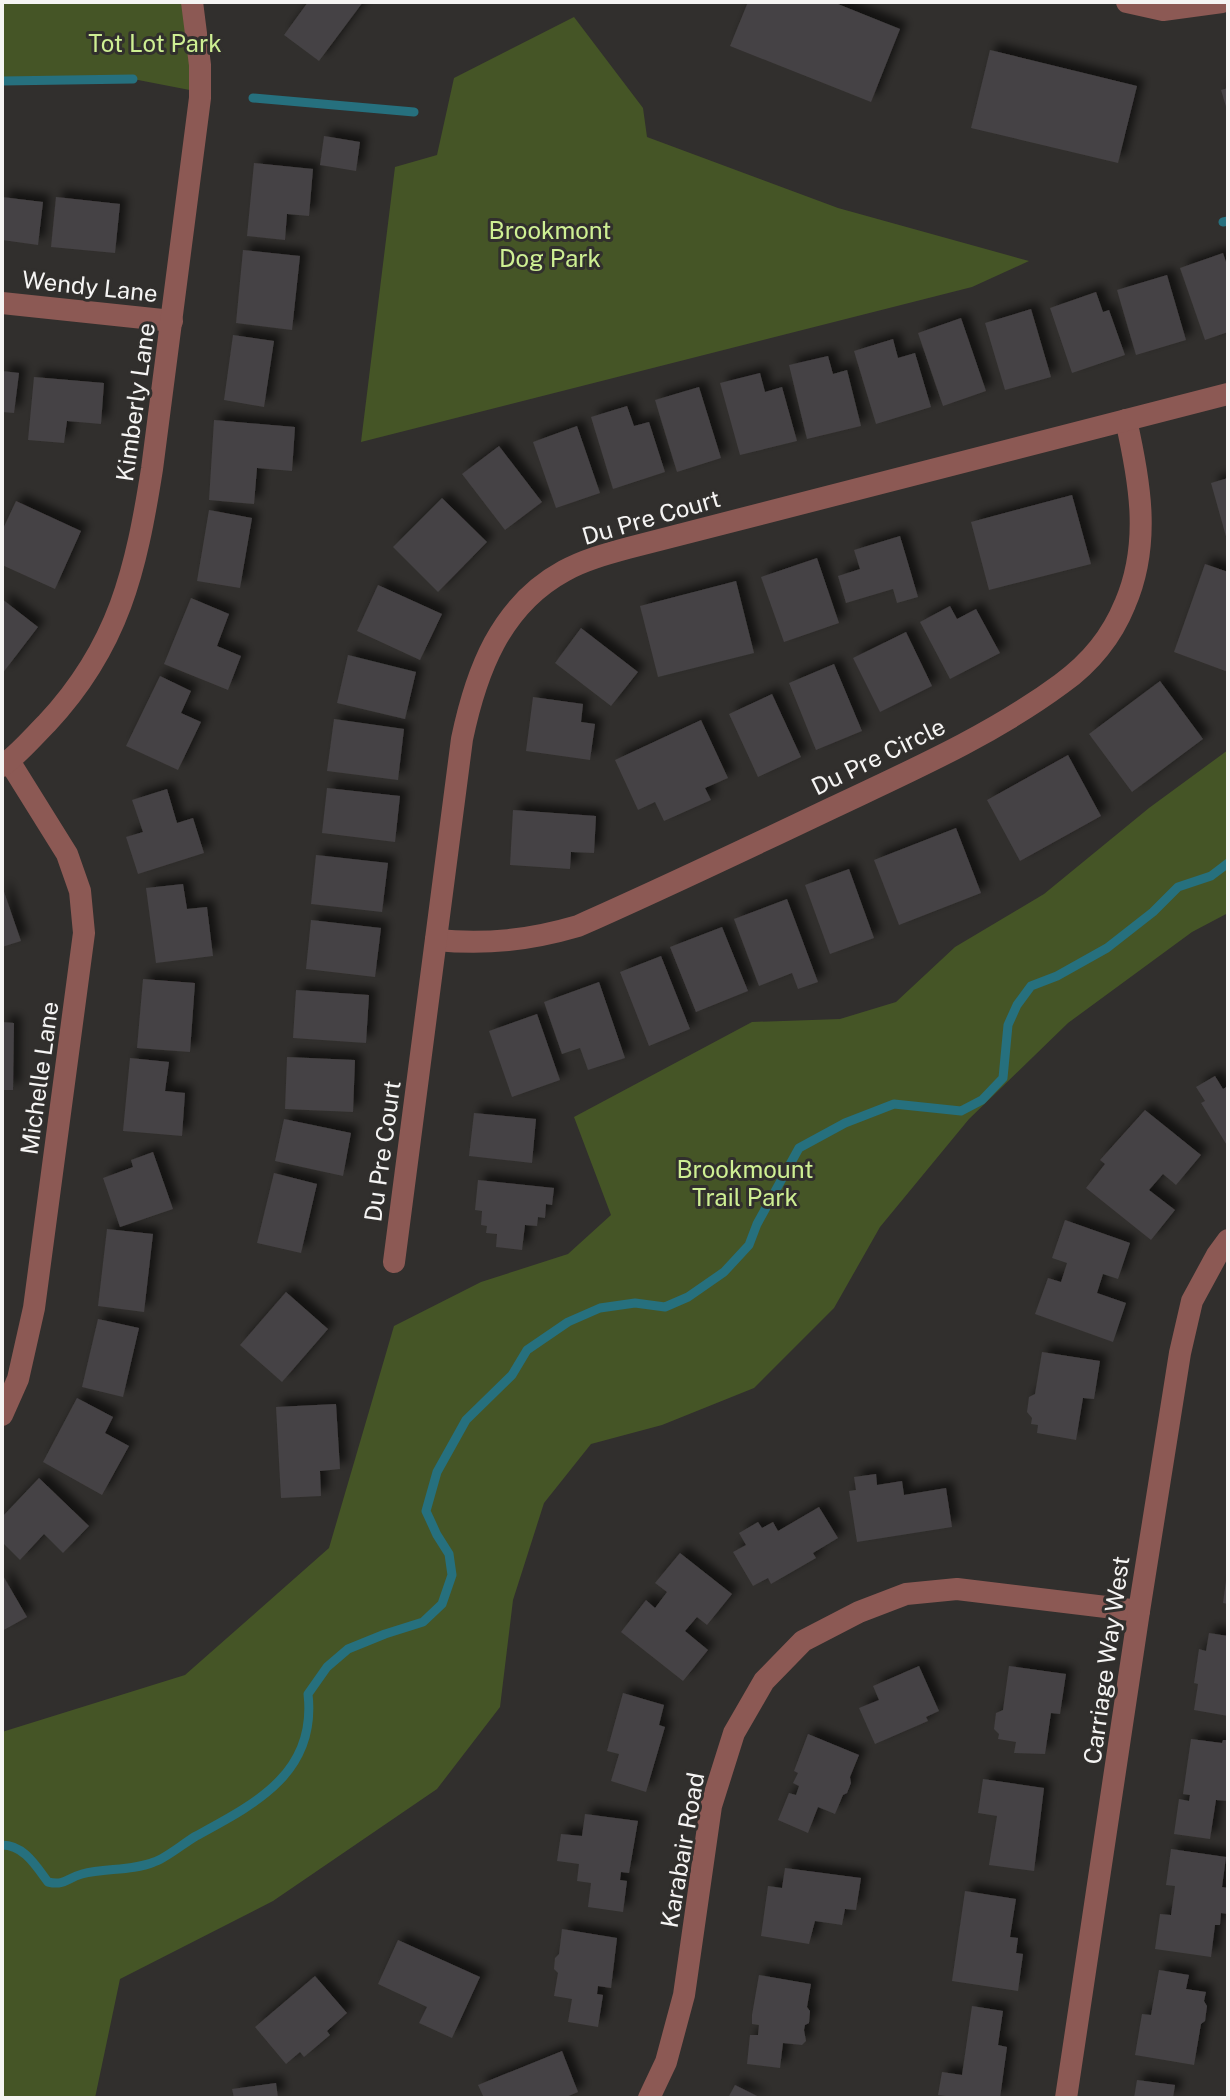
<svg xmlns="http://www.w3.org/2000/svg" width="1230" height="2100" font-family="'Public Sans',sans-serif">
  <defs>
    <filter id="shadow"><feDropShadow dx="7" dy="-7" stdDeviation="4" flood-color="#0009"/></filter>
  </defs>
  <rect width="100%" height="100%" fill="#312f2d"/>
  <g fill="#455526">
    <path d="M2 2H192L200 92 133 79 2 81Z"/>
    <path d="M574 17 643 108 647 137 838 208 1029 261 972 287 361 442 395 167 437 155 454 78Z"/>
    <path d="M1228 750V913L1192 932 1068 1023 969 1119 880 1227 834 1308 754 1388 662 1425 591 1444 544 1503 513 1600 500 1707 437 1789 273 1901 120 1979 95 2098H2V1732L185 1675 329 1548 394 1326 481 1282 568 1254 611 1215 574 1117 752 1022 840 1019 896 1002 955 947 1044 894 1149 808Z"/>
  </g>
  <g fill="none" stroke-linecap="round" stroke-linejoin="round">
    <g stroke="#26707e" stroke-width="9">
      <path d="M2 81 133 79"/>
      <path d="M253 98 414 112"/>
      <path d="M1223 222 1228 221"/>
      <path d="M2 1845C24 1845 36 1866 48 1882 65 1886 67 1878 82 1874 105 1868 132 1871 154 1862 165 1859 184 1843 196 1836 255 1804 317 1773 308 1694L327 1667 348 1649 385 1634 423 1622 442 1604 452 1575 449 1554 437 1535 426 1511 437 1472 466 1420 512 1375 527 1350 568 1322 600 1308 635 1303 665 1307 688 1297 724 1272 749 1245 757 1224 799 1148 845 1123 894 1104 961 1111 982 1100 1003 1078 1008 1025 1017 1005 1031 986 1057 976 1107 948 1153 912 1178 887 1211 876 1228 863"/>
    </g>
  </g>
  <g fill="#454244" filter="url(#shadow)">
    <path d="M308 2H363L319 61 284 35Z"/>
    <path d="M748 2H833L900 29 871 102 730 46Z"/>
    <path d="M990 50 1137 86 1118 163 971 128Z"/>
    <path d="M1228 88V110H1227L1221 90Z"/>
    <path d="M324 136 360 142 356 171 320 165Z"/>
    <path d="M254 163 313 169 309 216 287 214 285 240 247 236Z"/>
    <path d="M2 197 43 202 38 245 2 240Z"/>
    <path d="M56 197 120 204 115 253 51 247Z"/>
    <path d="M243 250 300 256 292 330 236 323Z"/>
    <path d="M1223 253 1228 268V332L1205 340 1180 268Z"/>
    <path d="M1167 275 1186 340 1136 355 1117 290Z"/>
    <path d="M1096 292 1103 312 1109 310 1125 355 1072 373 1050 308Z"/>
    <path d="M1031 309 1051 377 1005 390 985 323Z"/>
    <path d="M961 318 986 391 943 406 918 333Z"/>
    <path d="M233 335 274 341 264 407 224 400Z"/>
    <path d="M893 339 898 358 915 353 931 407 876 424 854 351Z"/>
    <path d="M828 356 833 374 847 370 861 426 807 439 789 365Z"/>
    <path d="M2 371 19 373 14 413 2 412Z"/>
    <path d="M760 373 765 392 782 387 797 441 740 455 720 383Z"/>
    <path d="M34 377 104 383 101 424 67 421 64 443 28 440Z"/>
    <path d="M699 387 721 458 677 472 655 400Z"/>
    <path d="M627 406 634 426 649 422 665 472 613 489 591 417Z"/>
    <path d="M214 420 295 427 292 471 257 468 254 504 209 500Z"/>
    <path d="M577 426 600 493 556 508 533 442Z"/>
    <path d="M499 446 542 502 505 530 462 474Z"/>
    <path d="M1228 478V540H1227L1211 483Z"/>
    <path d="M1072 495 1091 564 989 590 971 522Z"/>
    <path d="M442 498 487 542 438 592 393 547Z"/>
    <path d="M16 501 81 531 55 589 2 565V531Z"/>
    <path d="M209 510 252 518 240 588 197 581Z"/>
    <path d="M900 536 918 597 897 603 893 589 846 603 838 576 860 569 854 550Z"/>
    <path d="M817 558 839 623 784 642 761 577Z"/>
    <path d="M1205 564 1228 572V672L1174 652Z"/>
    <path d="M736 581 754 653 658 677 640 606Z"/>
    <path d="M378 585 442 614 420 660 357 631Z"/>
    <path d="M191 598 229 614 217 646 241 656 228 690 164 664Z"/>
    <path d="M2 599 38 627 2 674Z"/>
    <path d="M950 606 957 619 976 609 1000 653 950 679 920 622Z"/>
    <path d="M581 628 638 672 611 706 555 663Z"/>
    <path d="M906 632 932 686 880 712 853 658Z"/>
    <path d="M348 655 416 672 405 719 337 703Z"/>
    <path d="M834 664 862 731 816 750 789 683Z"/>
    <path d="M160 676 191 691 181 713 201 722 178 770 126 746Z"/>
    <path d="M1160 681 1203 739 1132 792 1089 734Z"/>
    <path d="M772 694 801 757 758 777 729 714Z"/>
    <path d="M533 697 583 704 581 722 595 724 590 760 526 751Z"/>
    <path d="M334 719 404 729 398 780 327 771Z"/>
    <path d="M701 720 728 778 705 788 711 800 664 821 655 802 638 810 615 760Z"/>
    <path d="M1068 755 1101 816 1020 861 987 800Z"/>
    <path d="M327 788 400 796 395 842 322 833Z"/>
    <path d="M167 789 177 823 193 818 204 853 138 874 126 837 143 832 132 800Z"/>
    <path d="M513 810 596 816 594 853 571 852 570 869 510 865Z"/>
    <path d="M956 828 981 893 899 925 874 860Z"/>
    <path d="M316 855 388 863 382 912 311 904Z"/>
    <path d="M849 869 874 938 830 954 805 885Z"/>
    <path d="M183 884 187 909 207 907 213 956 156 963 146 888Z"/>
    <path d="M2 886 21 941 2 947Z"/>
    <path d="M787 899 818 982 798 989 792 973 759 986 734 919Z"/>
    <path d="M311 920 381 928 375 977 306 969Z"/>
    <path d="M722 927 748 991 696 1012 670 947Z"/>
    <path d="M661 956 690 1029 649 1046 620 972Z"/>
    <path d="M143 979 195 983 190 1052 137 1048Z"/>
    <path d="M599 982 625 1058 588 1070 580 1048 562 1054 544 1002Z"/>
    <path d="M296 990 369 995 366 1043 293 1038Z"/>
    <path d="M537 1014 560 1080 512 1097 489 1031Z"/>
    <path d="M2 1022 14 1023 13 1090H2Z"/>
    <path d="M287 1057 355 1060 353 1112 285 1109Z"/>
    <path d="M130 1058 169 1062 165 1091 185 1093 182 1136 123 1131Z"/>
    <path d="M1215 1076 1223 1089 1228 1086V1147L1201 1103 1205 1101 1196 1087Z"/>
    <path d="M1145 1110 1201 1155 1176 1185 1163 1174 1149 1190 1175 1210 1151 1240 1086 1188 1105 1164 1100 1160Z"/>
    <path d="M474 1113 536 1119 532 1163 469 1156Z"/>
    <path d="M284 1119 351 1133 343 1176 275 1161Z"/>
    <path d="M153 1152 173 1209 120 1227 103 1178 133 1167 131 1160Z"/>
    <path d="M274 1173 317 1184 301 1253 257 1243Z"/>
    <path d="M478 1180 554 1188 552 1205 546 1204 545 1218 538 1217 537 1226 525 1225 522 1250 496 1247 497 1234 486 1233 487 1226 481 1225 482 1211 475 1210Z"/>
    <path d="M1065 1220 1130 1243 1118 1279 1103 1274 1097 1293 1126 1303 1113 1342 1035 1314 1048 1278 1061 1282 1067 1263 1052 1258Z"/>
    <path d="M107 1229 153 1234 144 1312 98 1306Z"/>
    <path d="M286 1292 328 1329 282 1382 240 1345Z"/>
    <path d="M98 1319 139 1328 123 1397 82 1387Z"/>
    <path d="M1042 1352 1100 1361 1094 1399 1083 1398 1076 1440 1037 1433 1038 1425 1031 1424 1032 1418 1027 1412 1029 1397 1035 1394Z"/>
    <path d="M77 1398 113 1417 105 1433 129 1446 102 1495 43 1462Z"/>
    <path d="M336 1404 340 1469 320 1471 321 1496 281 1498 276 1407Z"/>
    <path d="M876 1474 877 1485 902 1481 904 1495 946 1488 952 1527 857 1542 849 1491 856 1490 854 1477Z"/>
    <path d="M39 1478 89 1526 63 1553 44 1534 20 1560 2 1542V1517Z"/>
    <path d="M819 1507 838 1538 813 1553 816 1558 771 1584 768 1578 753 1586 733 1552 746 1545 739 1533 758 1522 762 1528 773 1522 778 1531Z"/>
    <path d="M680 1553 732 1594 707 1625 697 1617 685 1631 708 1650 683 1681 621 1632 646 1600 655 1608 667 1592 655 1583Z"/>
    <path d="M2 1574 27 1617 2 1631Z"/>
    <path d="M1226 1581H1228V1604L1223 1603Z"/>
    <path d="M1209 1633 1228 1636V1716L1194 1710 1198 1684 1194 1683 1199 1649 1206 1651Z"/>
    <path d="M919 1666 939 1711 926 1717 928 1721 875 1744 859 1708 879 1700 873 1686Z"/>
    <path d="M1009 1666 1066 1674 1060 1714 1051 1713 1045 1754 1014 1753 1016 1742 998 1739 999 1734 994 1729 996 1713 1003 1710Z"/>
    <path d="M623 1693 664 1705 659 1725 665 1727 646 1792 611 1781 619 1754 607 1751Z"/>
    <path d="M808 1734 859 1755 850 1777 851 1783 847 1793 843 1795 835 1814 818 1807 808 1833 778 1820 789 1793 796 1795 799 1786 793 1783 798 1773 794 1771Z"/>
    <path d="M1191 1739 1222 1743 1223 1740H1228V1801L1216 1800 1210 1839 1174 1834 1179 1799 1189 1801 1190 1795 1183 1794Z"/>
    <path d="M983 1779 1044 1788 1034 1871 989 1865 997 1816 978 1813Z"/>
    <path d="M585 1814 638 1821 629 1873 621 1872 620 1880 627 1881 623 1912 588 1907 591 1883 577 1881 579 1864 557 1861 561 1834 582 1836Z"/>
    <path d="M1171 1849 1226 1857 1222 1887 1228 1888V1914L1221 1913 1220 1925H1215L1211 1957 1155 1949 1160 1914 1171 1915 1175 1886 1166 1885Z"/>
    <path d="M785 1868 861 1878 856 1910 845 1909 842 1925 815 1921 809 1944 761 1936 768 1886 782 1888Z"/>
    <path d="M965 1891 1016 1899 1010 1937 1018 1938 1016 1953 1023 1954 1018 1991 952 1981Z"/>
    <path d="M562 1929 617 1938 611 1988 598 1986 597 1994 603 1995 598 2027 568 2022 572 1999 554 1996 558 1973 554 1969 555 1958 559 1954Z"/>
    <path d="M398 1940 480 1977 452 2038 419 2023 427 2007 378 1984Z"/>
    <path d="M1159 1970 1189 1975 1186 1989 1206 1992 1204 2001 1207 2006 1205 2021 1201 2024 1194 2065 1135 2055 1142 2014 1151 2015Z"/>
    <path d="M759 1975 811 1984 807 2007 810 2011 809 2023 805 2025 804 2030 806 2041 802 2045 783 2043 780 2068 747 2064 750 2035H758L759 2025 752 2024V2015Z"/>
    <path d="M315 1976 347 2013 327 2031 330 2035 304 2057 300 2052 286 2064 255 2027Z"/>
    <path d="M972 2006 1003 2011 998 2045 1007 2047 1000 2098H961L938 2095 942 2072 962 2075Z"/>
    <path d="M562 2051 578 2092 564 2098H484L478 2085Z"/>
    <path d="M1137 2080 1175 2085 1173 2098H1134Z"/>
    <path d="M276 2083 278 2098H234L232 2089Z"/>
    <path d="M735 2085 761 2098H728Z"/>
  </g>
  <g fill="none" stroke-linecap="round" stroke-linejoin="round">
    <g stroke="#8c5954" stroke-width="22">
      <path d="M1127 2 1163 10 1222 2"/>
      <path d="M2 303 172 321"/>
      <path d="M436 940C487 945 530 940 578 926 664 888 748 848 832 808 910 771 992 735 1061 684 1089 664 1112 636 1125 604 1151 544 1140 482 1126 420"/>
      <path d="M394 1262 462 739C476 672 500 606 564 571 584 560 606 554 628 548L1228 394"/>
      <path d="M2 1415 18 1379 34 1308 84 933 80 891 67 854 9 761"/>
      <path d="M649 2098 666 2062 684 1995 711 1806 734 1733 764 1681 803 1641 859 1612 906 1594 957 1589 1139 1611"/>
      <path d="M1066 2098 1139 1611 1180 1353 1192 1301 1217 1255 1228 1240"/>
    </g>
    <path stroke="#8c5954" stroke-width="22" d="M2 766C19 754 33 737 47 723 119 646 136 570 152 469L200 98V65L192 2"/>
  </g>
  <g text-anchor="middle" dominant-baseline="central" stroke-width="6" stroke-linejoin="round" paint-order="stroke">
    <g font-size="24" fill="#ceef93" stroke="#312f2d">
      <text x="155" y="43">Tot Lot Park</text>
      <text x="550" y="230">Brookmont<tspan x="550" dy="28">Dog Park</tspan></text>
      <text x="745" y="1169">Brookmount<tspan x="745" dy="28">Trail Park</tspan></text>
    </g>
    <g font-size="24" fill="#f5f4f3" stroke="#312f2d">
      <text transform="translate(90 286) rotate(6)">Wendy Lane</text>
      <text transform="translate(135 402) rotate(-82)">Kimberly Lane</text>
      <text transform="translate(651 517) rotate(-16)">Du Pre Court</text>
      <text transform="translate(878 756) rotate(-26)">Du Pre Circle</text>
      <text transform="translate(39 1078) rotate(-82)">Michelle Lane</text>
      <text transform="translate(382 1151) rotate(-82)">Du Pre Court</text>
      <text transform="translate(1106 1660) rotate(-82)">Carriage Way West</text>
      <text transform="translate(682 1850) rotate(-80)">Karabair Road</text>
    </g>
  </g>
  <rect width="1230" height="2100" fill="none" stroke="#f5f4f3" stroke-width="8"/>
</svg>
